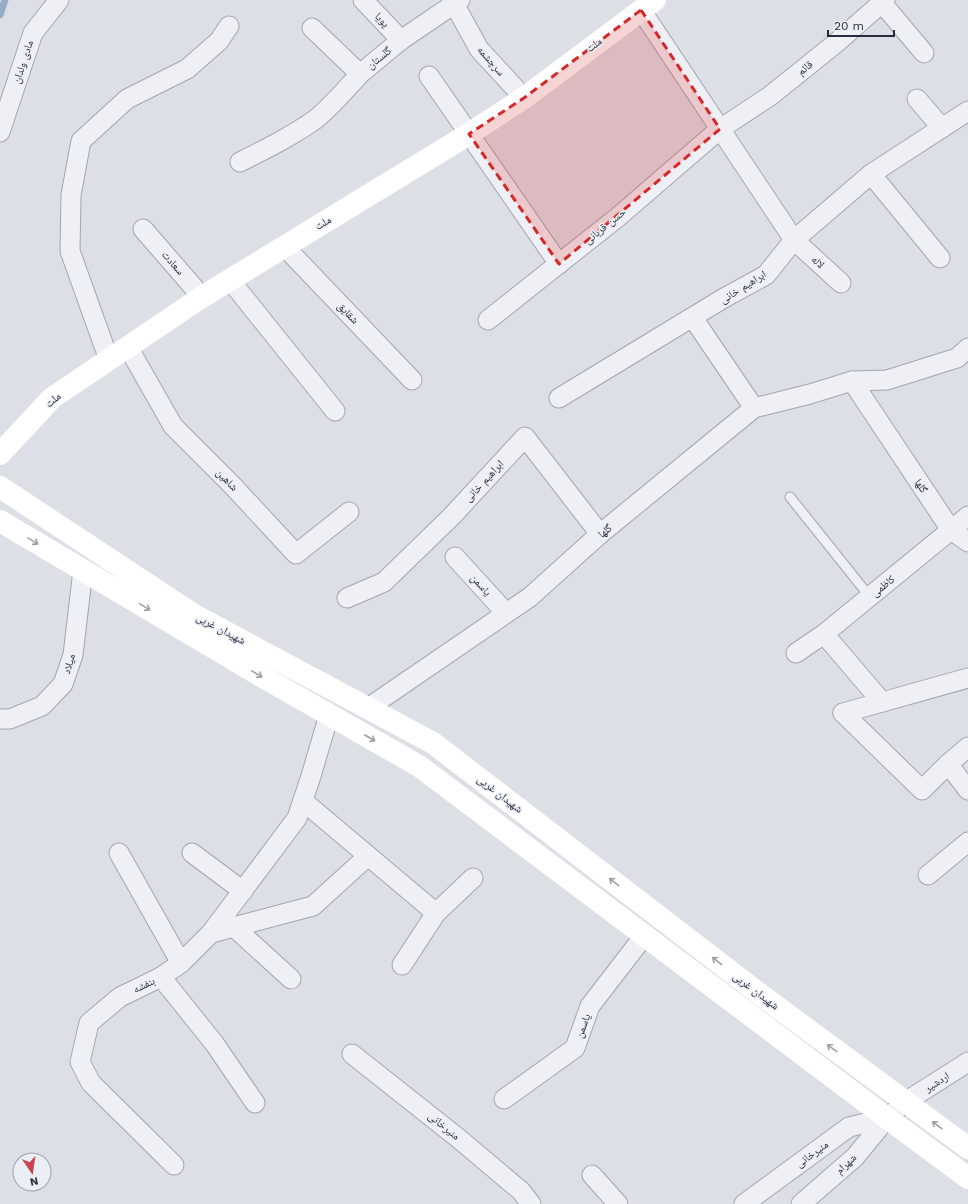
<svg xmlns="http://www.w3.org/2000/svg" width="968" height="1204" font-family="'Work Sans','Noto Naskh Arabic',sans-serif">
  <rect width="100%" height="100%" fill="#dcdfe6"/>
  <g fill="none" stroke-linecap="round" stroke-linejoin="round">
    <path stroke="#97abc6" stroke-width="7" d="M0 15 5 0"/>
    <g stroke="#a2a6b0" stroke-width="11">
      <path id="lane" d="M790 497 870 597"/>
    </g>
    <g stroke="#a2a6b0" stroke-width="21">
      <g id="street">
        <path d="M363 0 401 40"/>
        <path d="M452 0 479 49 524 98"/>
        <path d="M882 3 924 53"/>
        <path d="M641 10 794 240 841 283"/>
        <path d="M312 28 360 74 401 40 460 0"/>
        <path d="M429 76 559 264"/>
        <path d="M917 99 942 128"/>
        <path d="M0 132 33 33 59 0"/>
        <path d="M240 162C266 149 292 136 316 119 332 106 346 89 360 74"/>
        <path d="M871 174 940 258"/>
        <path d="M143 229 202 297"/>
        <path d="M284 246 412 380"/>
        <path d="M230 280 335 411"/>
        <path d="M693 318 754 408"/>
        <path d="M488 320 618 217 720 129 770 96 836 43 885 0"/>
        <path d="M128 347 173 426 231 484 296 554 349 512"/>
        <path d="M109 360 70 251 71 195 81 141 127 99 187 69 219 41 229 26"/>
        <path d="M852 381 951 530 968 542"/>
        <path d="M559 398 724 298 766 275 794 240 871 174 968 111"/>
        <path d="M455 557 506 613"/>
        <path d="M347 598 384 582 452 516 525 437 600 534"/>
        <path d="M824 634 882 702"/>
        <path d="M796 653 824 634 968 516"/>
        <path d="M368 708 530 597 600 534 754 408 810 394 852 381 887 380 957 358 968 348"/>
        <path d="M843 713 922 790 948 764 968 747"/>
        <path d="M843 713 968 678"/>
        <path d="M0 719H10L42 706 63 684 73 655 83 570"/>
        <path d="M948 764 968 790"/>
        <path d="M303 801 436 913"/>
        <path d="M119 853 181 963"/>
        <path d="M192 853 243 891"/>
        <path d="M928 875 968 842"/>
        <path d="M234 927 291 979"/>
        <path d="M211 933 313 906 368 856"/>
        <path d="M402 965 436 913 473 878"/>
        <path d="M161 977 214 1043 255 1103"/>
        <path d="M352 1054 458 1138 521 1191 531 1204"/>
        <path d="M504 1099 575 1048 590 1006 644 936"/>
        <path d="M174 1165 91 1083 80 1062 89 1023 120 997 161 977 181 963 211 933 297 818 311 776 329 715"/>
        <path d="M592 1175 618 1204"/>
        <path d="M744 1204 849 1127 887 1118"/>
        <path d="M801 1204 855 1157 887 1118 905 1102 968 1062"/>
      </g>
    </g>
    <use href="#lane" stroke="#eff0f5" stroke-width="9"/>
    <use href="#street" stroke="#eff0f5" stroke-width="19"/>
    <g stroke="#fff" stroke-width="22">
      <path d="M0 454 52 398 202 297 469 134 524 98 655 0"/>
      <path d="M0 487 194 615 433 743 761 995 968 1148"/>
      <path d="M0 521 263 677 419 766 887 1118 968 1178"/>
    </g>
  </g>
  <defs><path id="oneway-shaft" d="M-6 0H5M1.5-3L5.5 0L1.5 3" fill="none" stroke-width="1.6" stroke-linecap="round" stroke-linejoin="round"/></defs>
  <g stroke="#9da0a7">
    <use href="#oneway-shaft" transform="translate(33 541) rotate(31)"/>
    <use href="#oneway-shaft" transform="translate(145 607) rotate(31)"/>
    <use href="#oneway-shaft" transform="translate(257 674) rotate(31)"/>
    <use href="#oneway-shaft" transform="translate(370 738) rotate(30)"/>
    <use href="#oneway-shaft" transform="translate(614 882) rotate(-142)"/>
    <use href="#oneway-shaft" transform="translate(717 961) rotate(-142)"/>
    <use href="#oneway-shaft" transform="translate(832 1048) rotate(-144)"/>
    <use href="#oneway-shaft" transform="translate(937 1125) rotate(-143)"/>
  </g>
  <path fill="#d62828" fill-opacity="0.2" stroke="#d62828" stroke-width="3" stroke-dasharray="8 5" stroke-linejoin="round" d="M641 10 720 129 559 264 469 134 524 98Z"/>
  <g text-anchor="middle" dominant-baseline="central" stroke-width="3" stroke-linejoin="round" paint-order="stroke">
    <g font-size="11" fill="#262d3c" stroke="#ebeef4">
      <text transform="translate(382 20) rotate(47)">پویا</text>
      <text transform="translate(594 45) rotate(-37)">ملت</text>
      <text transform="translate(379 58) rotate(-39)">گلستان</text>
      <text transform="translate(491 61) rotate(49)">سرچشمه</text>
      <text transform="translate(23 62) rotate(-72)">مادی ولدان</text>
      <text transform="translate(805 68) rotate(-39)">قائم</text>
      <text transform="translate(323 223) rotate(-31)">ملت</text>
      <text transform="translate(605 226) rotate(-39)">حسن قربانی</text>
      <text transform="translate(818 262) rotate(43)">لاله</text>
      <text transform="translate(173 263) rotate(49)">سعادت</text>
      <text transform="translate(743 287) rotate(-32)">ابراهیم خانی</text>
      <text transform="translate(348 313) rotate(46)">شقایق</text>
      <text transform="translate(53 400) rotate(-41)">ملت</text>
      <text transform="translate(227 480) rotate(46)">شاهین</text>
      <text transform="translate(484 481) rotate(-47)">ابراهیم خانی</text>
      <text transform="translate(921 486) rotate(57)">گلها</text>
      <text transform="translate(605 531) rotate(-40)">گلها</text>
      <text transform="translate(481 585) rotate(48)">یاسمن</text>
      <text transform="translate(883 586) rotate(-39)">کاظمی</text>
      <text transform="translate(221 629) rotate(28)">شهیدان غربی</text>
      <text transform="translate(69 664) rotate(-74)">میلاد</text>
      <text transform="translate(500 794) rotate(38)">شهیدان غربی</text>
      <text transform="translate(144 985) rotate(-26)">بنفشه</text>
      <text transform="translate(756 991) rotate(37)">شهیدان غربی</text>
      <text transform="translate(583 1026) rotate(-70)">یاسمن</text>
      <text transform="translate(937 1082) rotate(-32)">اردشیر</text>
      <text transform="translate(444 1126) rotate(39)">منیرخانی</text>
      <text transform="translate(812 1154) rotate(-36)">منیرخانی</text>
      <text transform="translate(846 1164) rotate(-43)">شهرام</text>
    </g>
  </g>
  <g transform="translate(32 1172) rotate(167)"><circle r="19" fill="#ebeef4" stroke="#9ca1aa"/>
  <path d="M0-3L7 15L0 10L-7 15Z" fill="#ca424e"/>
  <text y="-6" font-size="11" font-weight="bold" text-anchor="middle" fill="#262d3c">N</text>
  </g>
  <path d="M828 30v6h66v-6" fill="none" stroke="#262d3c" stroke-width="2"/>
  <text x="834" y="30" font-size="12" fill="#262d3c" stroke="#ebeef4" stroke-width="3" paint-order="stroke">20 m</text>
</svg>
